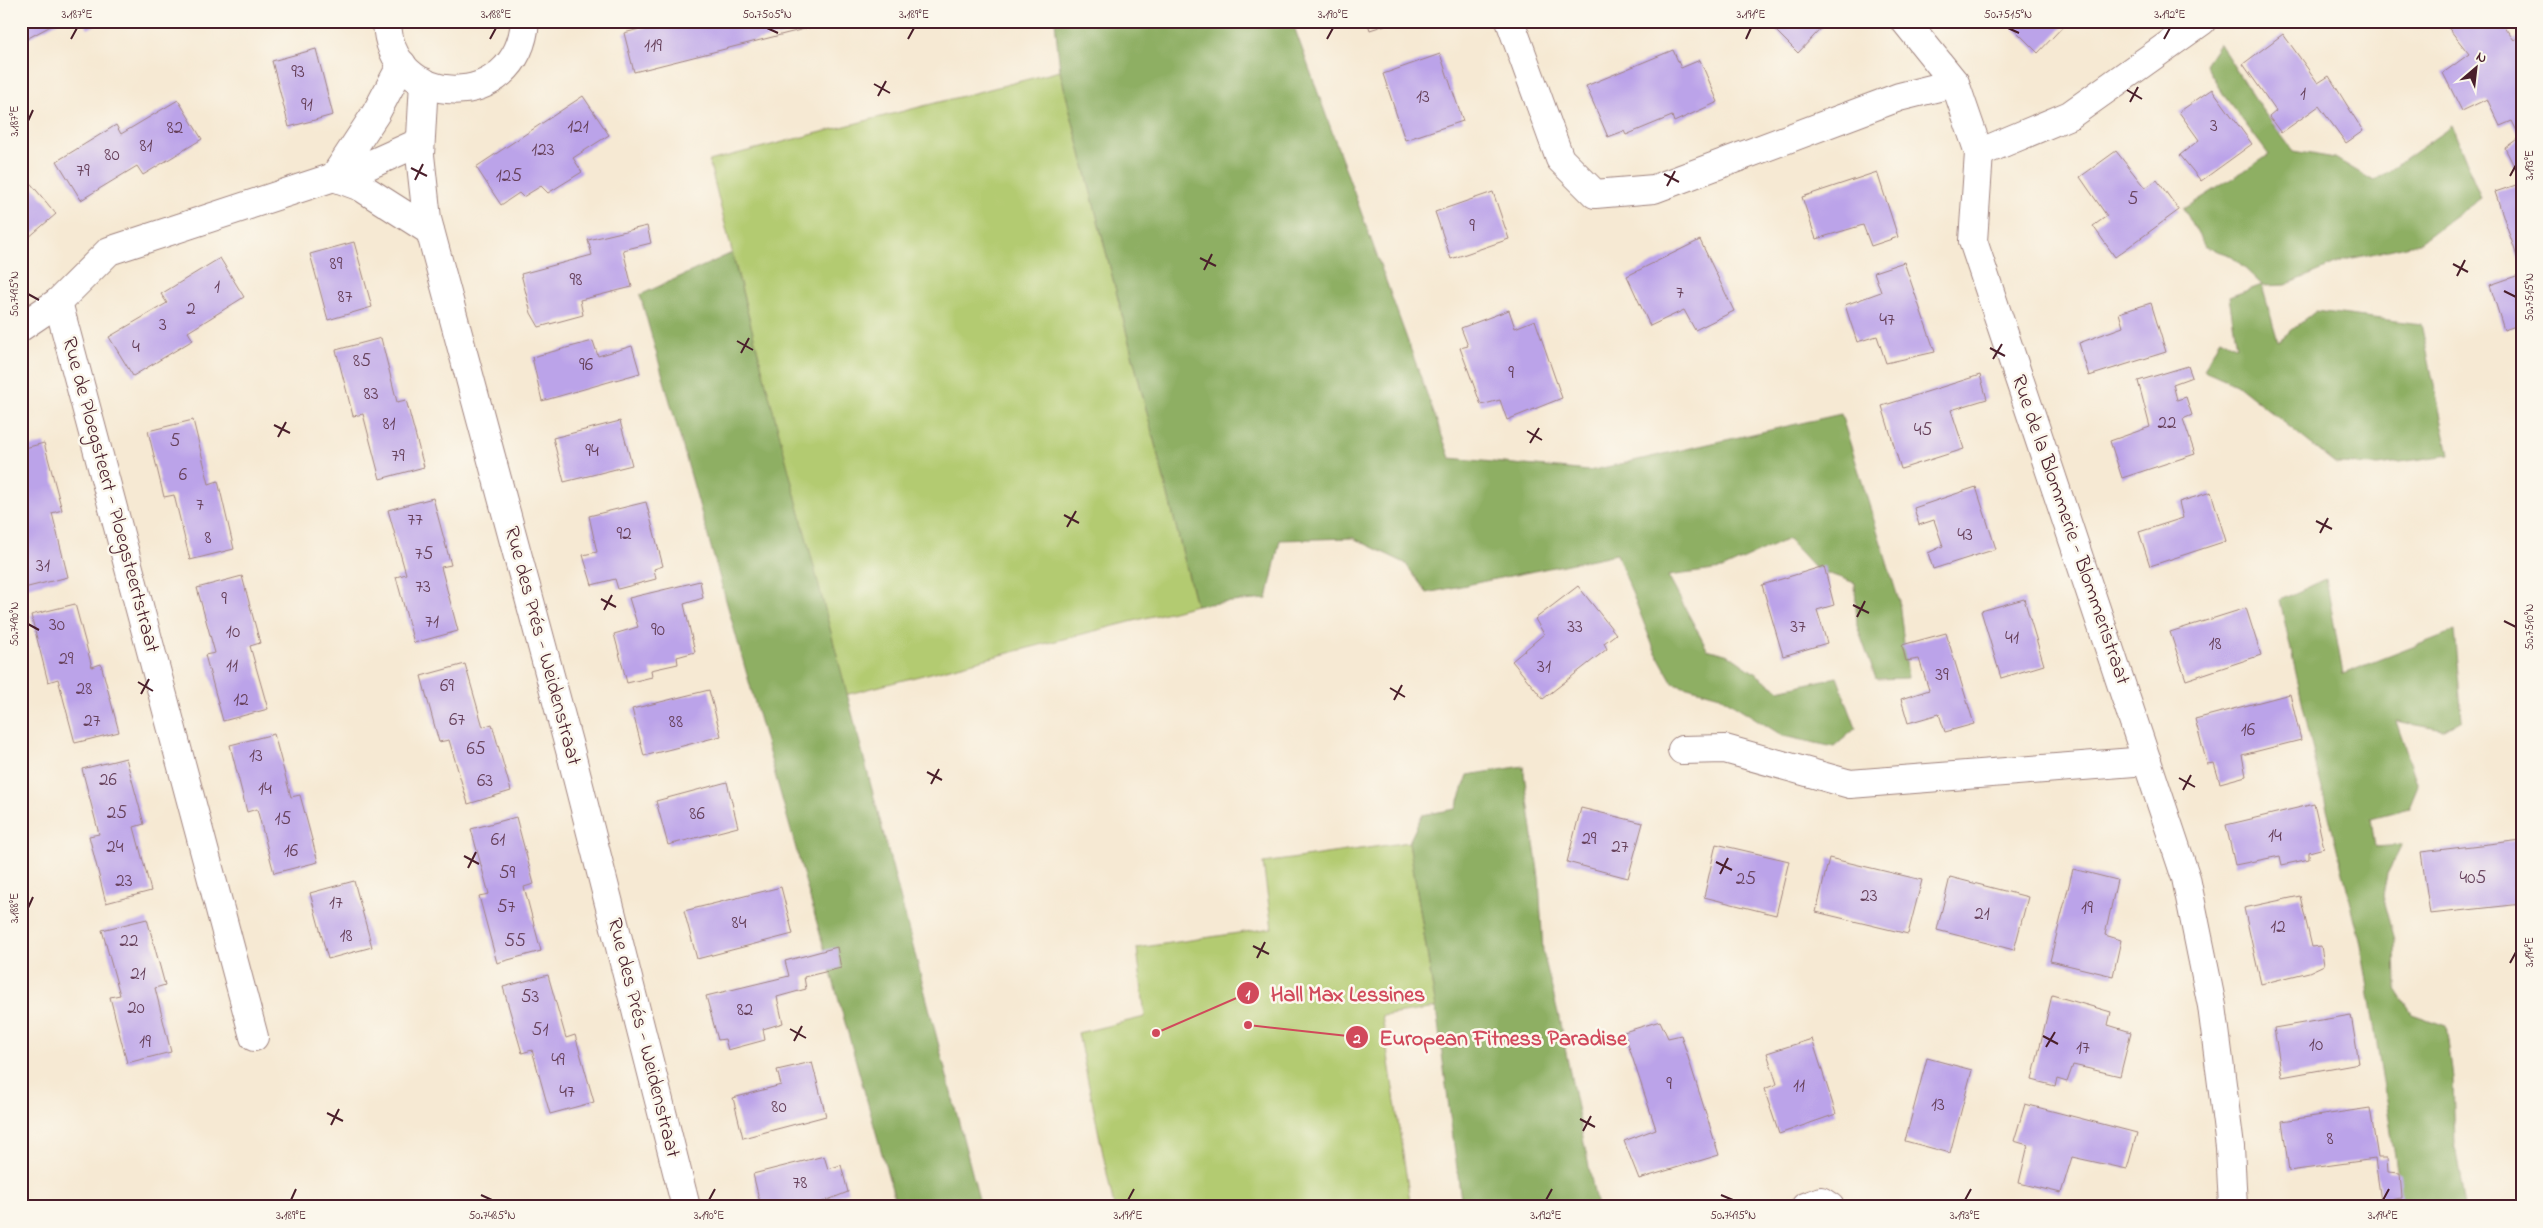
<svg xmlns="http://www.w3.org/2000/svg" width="2543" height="1228" font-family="'Indie Flower',sans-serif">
  <rect width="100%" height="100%" fill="#fbf7ec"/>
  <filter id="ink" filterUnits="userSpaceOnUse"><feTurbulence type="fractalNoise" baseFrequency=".02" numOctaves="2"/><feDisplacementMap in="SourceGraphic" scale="10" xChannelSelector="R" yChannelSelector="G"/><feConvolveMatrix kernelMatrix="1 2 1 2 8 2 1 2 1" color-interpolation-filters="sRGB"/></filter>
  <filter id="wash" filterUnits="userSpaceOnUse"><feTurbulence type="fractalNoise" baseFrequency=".0096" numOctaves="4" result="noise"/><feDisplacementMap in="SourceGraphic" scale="20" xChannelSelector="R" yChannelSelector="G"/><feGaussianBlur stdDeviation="1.12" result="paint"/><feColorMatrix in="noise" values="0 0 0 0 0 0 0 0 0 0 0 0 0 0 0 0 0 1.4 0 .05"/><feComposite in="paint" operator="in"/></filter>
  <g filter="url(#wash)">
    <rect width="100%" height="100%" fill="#f6e9d3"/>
    <g fill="#b3cb71" stroke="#7e754e">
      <path d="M1060 71 1196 605 845 695 709 161Z"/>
      <path d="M1409 842 1436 1008 1382 1016 1411 1207H1114L1078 1033 1145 1017 1137 948 1272 928 1263 863Z"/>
    </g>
    <g fill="#8eaf63" stroke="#6c6747">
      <path d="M1055 21H1292L1450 458 1589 471 1841 414 1899 601 1908 678 1876 679 1857 626 1855 583 1816 569 1788 539 1722 569 1668 576 1707 649 1729 655 1779 690 1837 677 1856 728 1834 747 1783 736 1720 696 1673 683 1654 649 1617 554 1427 593 1405 563 1353 538 1280 540 1267 599 1196 605 1060 71Z"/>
      <path d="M2219 43 2260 107 2293 151 2335 158 2374 181 2452 126 2481 198 2419 243 2345 260 2286 285 2262 286 2278 341 2316 311 2421 324 2449 455 2379 465 2336 464 2236 384 2204 370 2220 338 2237 347 2229 297 2262 285 2232 256 2205 247 2184 209 2269 155 2225 97 2205 64Z"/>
      <path d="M732 253 981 1207H897L640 295Z"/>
      <path d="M2326 579 2343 674 2454 631 2462 719 2443 730 2396 721 2418 786 2409 808 2371 818 2375 847 2402 845 2387 874 2383 896 2395 940 2396 989 2412 1014 2446 1026 2453 1078 2455 1146 2465 1207H2403L2361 944 2316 765 2280 600Z"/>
      <path d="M1523 766 1539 878 1543 952 1558 1013 1597 1207H1462L1436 1008 1409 842 1422 815 1456 809 1468 775Z"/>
    </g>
    <g id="blocks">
      <g fill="#bba3e9">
        <path d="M21 21H60L21 42Z"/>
        <path d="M83 21H103L88 29Z"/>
        <path d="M670 21H819L820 25 634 72 624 33Z"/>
        <path d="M1367 21H1394V22L1370 30Z"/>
        <path d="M1766 21H1828L1798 53Z"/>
        <path d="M2006 21H2068L2038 53Z"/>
        <path d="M2428 21H2500L2514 40 2518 38 2522 46V182L2505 148 2520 137 2512 121 2500 126 2487 99 2462 111 2443 73 2469 54 2443 21 2434 28Z"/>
        <path d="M2283 34 2318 83 2329 76 2363 131 2346 143 2319 106 2281 133 2269 117 2276 111 2243 64Z"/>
        <path d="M316 49 333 115 289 127 272 61Z"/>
        <path d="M1673 50 1681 68 1700 60 1718 102 1674 122 1672 116 1626 135 1624 131 1608 137 1586 86Z"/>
        <path d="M1440 54 1463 121 1405 140 1383 74Z"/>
        <path d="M2212 89 2252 144 2201 181 2180 155 2199 140 2179 112Z"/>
        <path d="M583 96 609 135 573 158 582 172 548 193 541 186 523 197 519 193 501 205 476 167Z"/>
        <path d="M178 100 202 139 143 175 137 166 81 200 57 161 116 125 121 134Z"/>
        <path d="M2116 151 2145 188 2157 180 2179 210 2115 257 2093 226 2107 216 2080 177Z"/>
        <path d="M1877 172 1898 237 1871 246 1863 225 1816 239 1802 197Z"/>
        <path d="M27 179 56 214 21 244V183Z"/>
        <path d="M2522 183V268H2521L2495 192Z"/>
        <path d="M1493 192 1509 239 1451 259 1435 212Z"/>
        <path d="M647 226 651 243 623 250 632 287 580 300 583 315 539 327 531 313 521 274 592 255 588 240Z"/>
        <path d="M1700 240 1734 311 1695 330 1684 310 1650 326 1627 276Z"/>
        <path d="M354 242 372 307 328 320 310 254Z"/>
        <path d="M220 258 244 297 188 332 193 340 133 376 109 337 167 303 161 294Z"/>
        <path d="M1904 262 1935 352 1886 363 1877 336 1857 342 1845 305 1881 292 1874 272Z"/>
        <path d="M2522 274V324L2504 330 2490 285Z"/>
        <path d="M2151 303 2166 352 2089 376 2079 343 2123 327 2119 313Z"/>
        <path d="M1509 310 1515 328 1535 320 1562 398 1507 420 1500 400 1481 405 1460 348 1468 346 1461 328Z"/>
        <path d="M381 338 397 402 406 400 424 467 380 479 363 414 353 416 336 350Z"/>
        <path d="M593 341 598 356 632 346 640 373 542 401 532 357Z"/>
        <path d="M2188 366 2192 377 2173 384 2177 400 2186 397 2192 415 2183 419 2195 454 2122 478 2110 441 2150 427 2138 381Z"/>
        <path d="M1980 375 1987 399 1951 410 1964 449 1901 469 1882 406Z"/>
        <path d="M193 420 209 484 218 481 234 549 190 560 174 495 164 497 148 431Z"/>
        <path d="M620 421 632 465 564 482 553 438Z"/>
        <path d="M44 443 62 510 52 513 68 577 24 588 21 579V449Z"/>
        <path d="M1976 487 1996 549 1933 569 1928 553 1943 546 1934 520 1919 525 1914 508Z"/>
        <path d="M2211 492 2226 541 2150 566 2139 532 2183 518 2179 502Z"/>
        <path d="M433 498 451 565 441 567 458 631 414 643 396 577 406 574 388 510Z"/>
        <path d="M646 502 663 566 654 569 656 579 618 589 615 579 592 585 583 555 597 552 589 516Z"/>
        <path d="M1824 566 1834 605 1817 610 1827 643 1783 656 1762 585Z"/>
        <path d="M242 576 260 643 250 646 268 709 223 721 205 655 215 653 197 588Z"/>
        <path d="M700 581 703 598 684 604 695 652 677 657 678 664 651 670 652 677 627 683 614 634 638 627 629 598Z"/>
        <path d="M1578 586 1616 634 1604 643 1607 649 1543 699 1512 661 1544 634 1535 619Z"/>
        <path d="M2024 599 2044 665 2001 678 1981 611Z"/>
        <path d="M75 604 92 667 101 664 119 732 75 743 58 679 48 682 31 615Z"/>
        <path d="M2246 608 2261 655 2186 680 2170 632Z"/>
        <path d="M1946 633 1974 724 1945 732 1939 714 1908 723 1901 699 1929 690 1919 659 1906 661 1902 645Z"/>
        <path d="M465 664 483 727 492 724 511 791 468 804 449 740 439 742 421 676Z"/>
        <path d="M709 690 721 736 644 756 632 709Z"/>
        <path d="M2290 694 2301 740 2242 755 2246 776 2220 783 2214 763 2207 764 2195 719Z"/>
        <path d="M274 734 291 797 300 795 318 862 274 873 257 809 247 812 230 745Z"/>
        <path d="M126 758 144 824 134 827 151 891 106 903 89 836 99 834 82 769Z"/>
        <path d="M727 782 738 827 668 845 656 801Z"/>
        <path d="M2314 804 2324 848 2309 852V859L2282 865 2280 856 2235 865 2226 825Z"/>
        <path d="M1581 808 1643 823 1628 878 1567 862Z"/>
        <path d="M516 817 534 884 524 887 541 951 497 963 479 896 489 894 471 829Z"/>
        <path d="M2522 840V904L2430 914 2421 852Z"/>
        <path d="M1716 844 1789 861 1776 915 1704 897Z"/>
        <path d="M1829 858 1922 880 1908 934 1816 912Z"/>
        <path d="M2073 869 2117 880 2105 935 2121 940 2113 976 2050 961Z"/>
        <path d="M1950 877 2028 897 2014 950 1937 930Z"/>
        <path d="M354 881 372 947 328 959 310 893Z"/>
        <path d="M781 887 793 934 697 959 684 911Z"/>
        <path d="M2300 896 2312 947 2321 946 2324 965 2309 972 2261 984 2244 908Z"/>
        <path d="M147 919 165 985 155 988 171 1052 127 1063 110 997 120 995 102 930Z"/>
        <path d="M837 947 841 968 804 977 806 989 777 997 783 1023 763 1029 765 1040 728 1050 725 1039 718 1040 706 996 789 976 785 961Z"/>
        <path d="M548 975 566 1038 575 1035 594 1102 550 1114 532 1050 522 1053 503 987Z"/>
        <path d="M2052 995 2111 1012 2108 1025 2131 1032 2120 1076 2073 1065 2067 1082 2057 1079 2055 1086 2032 1080Z"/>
        <path d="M2351 1015 2359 1063 2282 1077 2274 1028Z"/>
        <path d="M1660 1021 1668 1038 1681 1035 1719 1155 1639 1179 1624 1141 1656 1129 1624 1032Z"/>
        <path d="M1812 1039 1836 1114 1779 1134 1764 1089 1777 1084 1767 1053Z"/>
        <path d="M1927 1058 1972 1070 1950 1153 1905 1141Z"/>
        <path d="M812 1062 826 1116 743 1138 733 1098 781 1085 777 1070Z"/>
        <path d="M2025 1104 2137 1133 2127 1169 2072 1157 2061 1193 2019 1183 2028 1145 2014 1141Z"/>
        <path d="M2370 1108 2378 1158H2387L2388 1172 2400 1173 2402 1198 2381 1201 2375 1159 2289 1171 2282 1121Z"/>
        <path d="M824 1156 828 1169 841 1165 848 1192 810 1207H761L753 1174Z"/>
      </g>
    </g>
  </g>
  <g filter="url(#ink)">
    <use href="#blocks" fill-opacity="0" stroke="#a0847f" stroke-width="1"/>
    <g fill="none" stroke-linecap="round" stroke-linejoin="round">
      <g stroke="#a0847f" stroke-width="30">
        <g id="street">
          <path d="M387 21C389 111 518 114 525 21"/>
          <path d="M1510 21 1560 159 1595 194 1654 189 1899 97 1955 83"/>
          <path d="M1905 21 1955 83 1979 153 1973 241 2186 878 2212 1006 2230 1147 2233 1207"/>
          <path d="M402 64 376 113 334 177 369 165 420 142"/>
          <path d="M424 82 420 155 427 219 570 750 686 1207"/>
          <path d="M1979 153 2070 115 2202 21"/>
          <path d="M58 302 254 1037"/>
          <path d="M21 327 58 302 109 251 334 177 361 187 430 231"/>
          <path d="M1682 750 1725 749 1850 784 2147 761"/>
          <path d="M1805 1207 1821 1201 1830 1207"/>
        </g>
      </g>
      <use href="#street" stroke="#fff" stroke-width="28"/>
    </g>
  </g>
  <path fill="none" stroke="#4a1f2b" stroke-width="2" d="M767 28 778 33M2008 28 2019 33M71 39 77 28M490 39 496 28M908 39 914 28M1327 39 1333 28M1746 39 1751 28M2164 39 2170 28M874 84 890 93M2127 90 2142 99M878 96 886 81M2130 102 2138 87M28 121 33 110M411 168 427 176M1664 174 1679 182M2510 176 2516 165M415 180 423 164M1667 186 1675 171M1200 258 1216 266M2453 264 2468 272M1204 270 1212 254M2457 276 2465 260M2504 291 2516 297M28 294 39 300M737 341 753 350M1990 348 2005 356M741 353 749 338M1993 359 2002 344M274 425 290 433M1527 431 1542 440M278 437 286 422M1530 443 1539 428M1064 515 1079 523M2316 521 2332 529M1067 527 1076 511M2320 533 2328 518M601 599 616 607M1853 605 1869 613M604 610 612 595M1857 617 1865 601M2504 621 2516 627M28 624 39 630M138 682 153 691M1390 688 1405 697M141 694 149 679M1394 700 1402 685M927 772 942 780M2179 778 2195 787M931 784 939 769M2183 790 2191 775M464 856 479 864M1716 862 1732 870M468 868 476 852M1720 874 1728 858M28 908 33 897M1253 946 1269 954M1257 958 1265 942M2510 963 2516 952M790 1029 806 1038M2043 1036 2058 1044M794 1041 802 1026M2046 1047 2055 1032M327 1113 343 1121M1580 1119 1595 1127M331 1125 339 1109M1583 1131 1591 1116M481 1195 492 1200M1721 1195 1733 1200M291 1200 296 1189M709 1200 715 1189M1128 1200 1134 1189M1546 1200 1552 1189M1965 1200 1971 1189M2383 1200 2389 1189"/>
  <g text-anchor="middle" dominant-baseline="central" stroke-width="5" stroke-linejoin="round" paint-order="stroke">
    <g font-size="19" fill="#66405a">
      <text x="653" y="46">119</text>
      <text x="298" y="72">93</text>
      <text x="2303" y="94">1</text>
      <text x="1423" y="97">13</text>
      <text x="307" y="105">91</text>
      <text x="2214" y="126">3</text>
      <text x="578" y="127">121</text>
      <text x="175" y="128">82</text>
      <text x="146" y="146">81</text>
      <text x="543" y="150">123</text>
      <text x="112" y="155">80</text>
      <text x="83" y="171">79</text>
      <text x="509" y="176">125</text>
      <text x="2133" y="199">5</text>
      <text x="1472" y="226">9</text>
      <text x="336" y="264">89</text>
      <text x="576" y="280">98</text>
      <text x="217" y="287">1</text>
      <text x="1680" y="293">7</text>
      <text x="345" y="297">87</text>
      <text x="191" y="309">2</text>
      <text x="1887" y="320">47</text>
      <text x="163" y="325">3</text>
      <text x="136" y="347">4</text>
      <text x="362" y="361">85</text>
      <text x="586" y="365">96</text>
      <text x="1511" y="373">9</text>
      <text x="371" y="394">83</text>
      <text x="2167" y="423">22</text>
      <text x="389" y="424">81</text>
      <text x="1923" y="430">45</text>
      <text x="175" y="441">5</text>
      <text x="592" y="451">94</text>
      <text x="398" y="456">79</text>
      <text x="183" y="475">6</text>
      <text x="200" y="505">7</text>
      <text x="415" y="520">77</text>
      <text x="624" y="534">92</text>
      <text x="1965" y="535">43</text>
      <text x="208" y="538">8</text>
      <text x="424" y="554">75</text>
      <text x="43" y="566">31</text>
      <text x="423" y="587">73</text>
      <text x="224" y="599">9</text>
      <text x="432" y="622">71</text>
      <text x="57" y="625">30</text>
      <text x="1575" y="627">33</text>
      <text x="1798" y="627">37</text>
      <text x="658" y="630">90</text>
      <text x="233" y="632">10</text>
      <text x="2012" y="638">41</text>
      <text x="2215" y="644">18</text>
      <text x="66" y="659">29</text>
      <text x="232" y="666">11</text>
      <text x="1544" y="667">31</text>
      <text x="1942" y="675">39</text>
      <text x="447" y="686">69</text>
      <text x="84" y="689">28</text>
      <text x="241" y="700">12</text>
      <text x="457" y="720">67</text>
      <text x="92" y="721">27</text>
      <text x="676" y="722">88</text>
      <text x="2248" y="730">16</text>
      <text x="476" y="749">65</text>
      <text x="256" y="756">13</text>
      <text x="108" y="780">26</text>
      <text x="485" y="781">63</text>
      <text x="265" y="789">14</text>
      <text x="117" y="813">25</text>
      <text x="697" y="814">86</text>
      <text x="283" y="819">15</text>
      <text x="2275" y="836">14</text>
      <text x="1589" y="839">29</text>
      <text x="498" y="840">61</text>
      <text x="115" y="847">24</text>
      <text x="1620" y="847">27</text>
      <text x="291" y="851">16</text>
      <text x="507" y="873">59</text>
      <text x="2473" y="878">405</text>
      <text x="1746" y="879">25</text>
      <text x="124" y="881">23</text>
      <text x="1869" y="896">23</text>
      <text x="336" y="903">17</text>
      <text x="506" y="907">57</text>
      <text x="2087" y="908">19</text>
      <text x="1982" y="914">21</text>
      <text x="739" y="923">84</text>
      <text x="2278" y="927">12</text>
      <text x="346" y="936">18</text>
      <text x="129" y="941">22</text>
      <text x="515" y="941">55</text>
      <text x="138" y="974">21</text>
      <text x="530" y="997">53</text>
      <text x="136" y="1008">20</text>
      <text x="745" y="1010">82</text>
      <text x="540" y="1030">51</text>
      <text x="145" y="1042">19</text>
      <text x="2316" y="1045">10</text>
      <text x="2083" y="1048">17</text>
      <text x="558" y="1060">49</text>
      <text x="1669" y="1084">9</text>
      <text x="1799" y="1086">11</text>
      <text x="567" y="1092">47</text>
      <text x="1938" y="1105">13</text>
      <text x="779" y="1107">80</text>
      <text x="2330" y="1139">8</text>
      <text x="800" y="1183">78</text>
    </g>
    <g font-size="21" fill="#4a1f2b" stroke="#fbf7ec">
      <text transform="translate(110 495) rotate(75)">Rue de Ploegsteert - Ploegsteertstraat</text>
      <text transform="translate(2070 530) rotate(71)">Rue de la Blommerie - Blommeristraat</text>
      <text transform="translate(542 646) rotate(75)">Rue des Prés - Weidenstraat</text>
      <text transform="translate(643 1038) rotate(76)">Rue des Prés - Weidenstraat</text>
    </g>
  </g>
  <path fill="none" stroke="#d1495b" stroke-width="2" d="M1156 1033L1248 993M1248 1025L1357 1037"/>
  <g fill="#d1495b" stroke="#fbf7ec" stroke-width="2">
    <circle cx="1156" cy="1033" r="5"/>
    <circle cx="1248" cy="1025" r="5"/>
    <circle cx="1248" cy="993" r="12"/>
    <circle cx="1357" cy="1037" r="12"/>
  </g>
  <g font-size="15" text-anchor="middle" font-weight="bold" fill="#fff">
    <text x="1248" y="999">1</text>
    <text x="1357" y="1043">2</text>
  </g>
  <g font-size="22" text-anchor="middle" font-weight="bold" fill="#d1495b" stroke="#fbf7ec" stroke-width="5" stroke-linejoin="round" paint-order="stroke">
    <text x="1348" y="1001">Hall Max Lessines</text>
    <text x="1503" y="1045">European Fitness Paradise</text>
  </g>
  <rect width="2543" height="1228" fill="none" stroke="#fbf7ec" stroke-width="55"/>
  <g transform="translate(2476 68) rotate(28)" stroke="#fbf7ec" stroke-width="4" paint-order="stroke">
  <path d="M0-4L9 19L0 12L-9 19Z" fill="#4a1f2b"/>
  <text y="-8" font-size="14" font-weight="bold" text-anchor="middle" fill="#4a1f2b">N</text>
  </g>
  <rect x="28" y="28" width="2488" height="1172" fill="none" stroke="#4a1f2b" stroke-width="2"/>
  <g font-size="12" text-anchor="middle" fill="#4a1f2b">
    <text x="77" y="18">3.187°E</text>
    <text x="496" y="18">3.188°E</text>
    <text x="767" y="18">50.7505°N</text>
    <text x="914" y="18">3.189°E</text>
    <text x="1333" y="18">3.190°E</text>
    <text x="1751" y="18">3.191°E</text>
    <text x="2008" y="18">50.7515°N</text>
    <text x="2170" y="18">3.192°E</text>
    <text transform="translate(14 121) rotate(-90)" y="4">3.187°E</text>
    <text transform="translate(2529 165) rotate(-90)" y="4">3.193°E</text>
    <text transform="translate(14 294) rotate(-90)" y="4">50.7495°N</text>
    <text transform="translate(2529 297) rotate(-90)" y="4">50.7515°N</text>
    <text transform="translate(14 624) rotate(-90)" y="4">50.7490°N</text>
    <text transform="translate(2529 627) rotate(-90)" y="4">50.7510°N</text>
    <text transform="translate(14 908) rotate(-90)" y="4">3.188°E</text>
    <text transform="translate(2529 952) rotate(-90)" y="4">3.194°E</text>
    <text x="291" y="1219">3.189°E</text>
    <text x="492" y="1219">50.7485°N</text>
    <text x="709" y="1219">3.190°E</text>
    <text x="1128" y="1219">3.191°E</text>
    <text x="1546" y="1219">3.192°E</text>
    <text x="1733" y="1219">50.7495°N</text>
    <text x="1965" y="1219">3.193°E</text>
    <text x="2383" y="1219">3.194°E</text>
  </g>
</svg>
